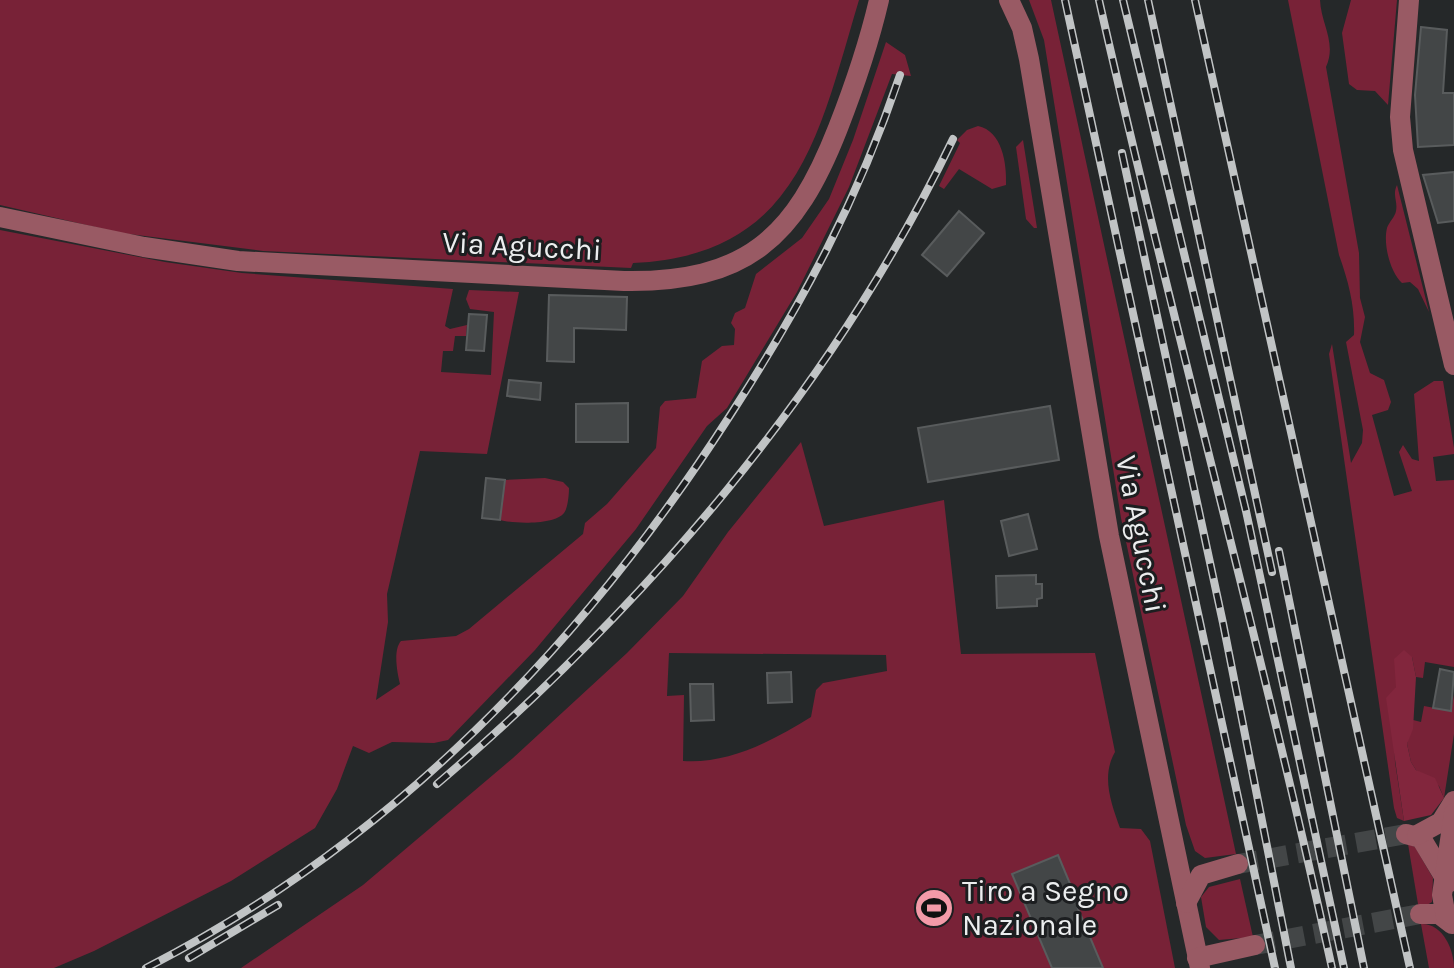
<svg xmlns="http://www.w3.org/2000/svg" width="1454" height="968" font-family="Karla,sans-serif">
  <rect width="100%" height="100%" fill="#252829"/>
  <g fill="#782237" fill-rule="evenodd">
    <path d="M0 0H859C819 133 799 256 633 263L631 268 263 251 121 233 0 205Z"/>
    <path d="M1029 0H1051L1236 854 1205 858 1195 851 1186 825 1121 518 1044 40Z"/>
    <path d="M1288 0H1320C1321 24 1337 43 1326 67L1359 253 1360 298 1365 317 1360 342 1370 373 1384 380 1391 402 1388 410 1372 415 1394 496 1412 491 1399 452 1403 445 1412 459 1419 461 1414 394 1434 381H1443L1454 448V454L1433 457 1436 481 1454 480V667L1425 662 1423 678 1416 677 1412 657 1392 695 1395 762 1404 821 1397 818 1394 808 1329 354 1332 344 1351 463 1362 443 1363 430 1346 342 1354 335C1355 307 1349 283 1339 255Z"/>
    <path d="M1351 0H1397L1388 105 1375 91 1357 90 1349 84 1342 33Z"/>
    <path d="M886 42 905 55 911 76 892 74 849 187 797 292 727 408 707 426 636 529 535 650 448 740 434 743 392 742 369 753 353 746 337 789 315 828 231 881 94 951 54 968H0V230L165 262 242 273 453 289 445 326 450 329 467 325 466 336H455L453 351H443L441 372 491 375 494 312 470 309 466 299 469 290 519 292 487 454 420 451 387 594 388 622 376 700 400 684C397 672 393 650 401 641L456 636 469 629 583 534 585 523 607 504 656 448 660 407 665 401 696 398 702 361 722 346 734 345 735 329 731 323 735 313 745 308 756 274 802 238 829 199 853 140Z"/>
    <path d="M978 126C1002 131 1007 163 1006 185L992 189 959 169 944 189 939 186 960 143 957 140 967 130Z"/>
    <path d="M1023 140 1037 228H1034L1026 219 1016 147Z"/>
    <path d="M1397 185 1429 312 1418 289 1410 282 1402 283C1390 272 1383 244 1387 228 1389 222 1395 217 1396 211 1398 201 1392 195 1397 185Z"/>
    <path d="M801 442 824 526 944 500 961 654 1095 653 1115 752C1101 776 1111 803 1120 828L1141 829 1150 841 1175 968H241L363 885 513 758 627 653 683 596 728 532ZM669 653 886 655 887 671 823 683 816 690 811 717C772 741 729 764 683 761L684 695 667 696Z"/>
    <path d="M545 478 563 482 569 488C569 494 568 508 564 513 555 525 514 524 500 520L505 480Z"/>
    <path d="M1454 695V734L1444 798 1439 786 1416 770 1411 762 1407 744 1413 720 1421 722 1424 706 1451 711Z"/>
    <path d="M1408 844 1415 847 1433 878 1432 902 1419 910Z"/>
    <path d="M1240 879 1253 937 1219 940 1206 927 1201 897 1209 887Z"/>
    <path d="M1421 924C1443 923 1454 950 1454 968H1429Z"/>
  </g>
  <path fill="#82263d" d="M1404 650 1412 657 1416 677 1413 729 1407 744 1411 762 1416 770 1435 778 1444 798 1431 815 1404 821 1386 698 1396 687 1394 659Z"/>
  <g fill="#434647" stroke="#595c5d" stroke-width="2">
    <path d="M1421 27 1447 30 1443 93H1454V145L1418 147 1415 95Z"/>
    <path d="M1454 172V221L1438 223 1423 175Z"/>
    <path d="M959 211 984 233 947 276 922 255Z"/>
    <path d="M549 295 627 297 626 330 574 328V362L547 361Z"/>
    <path d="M469 314 487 315 484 351 466 350Z"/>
    <path d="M509 380 541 383 540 400 507 396Z"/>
    <path d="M628 403V442H576V404Z"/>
    <path d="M1050 406 1059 460 928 482 918 428Z"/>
    <path d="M486 478 505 480 500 520 482 518Z"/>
    <path d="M1028 514 1037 549 1009 556 1001 521Z"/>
    <path d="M1036 575V584H1042V598L1037 599V606L997 608 996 576Z"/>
    <path d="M1440 669 1454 672 1451 711 1433 708Z"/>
    <path d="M791 672 792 702 768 703 767 673Z"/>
    <path d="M690 684H713L714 720 691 721Z"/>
    <path d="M1058 855 1071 886 1068 885 1103 968H1052L1012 874Z"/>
  </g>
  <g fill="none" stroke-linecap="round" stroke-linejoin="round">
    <g stroke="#434647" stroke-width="20" stroke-dasharray="20 10" stroke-linecap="butt">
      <path d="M1238 864 1406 834"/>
      <path d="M1255 945 1420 914"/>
    </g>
    <g stroke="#995a64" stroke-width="20">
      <path d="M1009 0 1022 28 1029 59 1109 536 1200 968"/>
      <path d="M1409 0 1400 117 1403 150 1454 365"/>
      <path d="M0 217 144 247 238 261 624 281C746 283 795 238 838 128 854 87 869 43 879 0"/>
      <path d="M1406 834 1421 838 1448 883"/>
      <path d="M1417 835 1441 822 1454 801"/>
      <path d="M1186 903 1201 875 1238 864"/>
      <path d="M1420 914H1439L1452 924"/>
      <path d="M1446 917 1442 895 1454 813"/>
      <path d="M1197 958 1255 945"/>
    </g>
    <g stroke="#c1c4c5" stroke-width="8">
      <g id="rail">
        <path d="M1065 0 1275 968"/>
        <path d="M1099 0C1172 324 1261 644 1332 968"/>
        <path d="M1123 0 1246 511 1344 968"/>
        <path d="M1148 0 1272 572"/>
        <path d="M1195 0 1410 968"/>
        <path d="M1122 153 1223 623 1291 968"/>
        <path d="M1279 551 1364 968"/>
        <path d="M437 784C647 605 833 388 953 139"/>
        <path d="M189 958 278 905"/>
        <path d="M146 968C392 842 583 645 731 414 802 304 858 200 900 75"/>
      </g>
    </g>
    <use href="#rail" stroke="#1c1e20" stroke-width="5" stroke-dasharray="15" stroke-linecap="butt"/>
  </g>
  <defs>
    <g id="stadium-disc" transform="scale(2)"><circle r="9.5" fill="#f39aa8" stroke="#1c1e20"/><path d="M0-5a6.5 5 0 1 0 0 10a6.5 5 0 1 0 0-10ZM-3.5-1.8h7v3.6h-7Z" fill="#111"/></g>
  </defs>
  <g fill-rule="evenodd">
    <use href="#stadium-disc" x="934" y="908"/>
  </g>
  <g text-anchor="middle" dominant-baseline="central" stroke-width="6" stroke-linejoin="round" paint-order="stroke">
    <g font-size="30" fill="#eceeef" stroke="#1c1e20">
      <text transform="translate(522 246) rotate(3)">Via Agucchi</text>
      <text transform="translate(1141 534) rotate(79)">Via Agucchi</text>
    </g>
    <g font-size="30" fill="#eceeef" stroke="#1c1e20" text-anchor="start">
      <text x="962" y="891">Tiro a Segno<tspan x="962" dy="34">Nazionale</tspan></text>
    </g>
  </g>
</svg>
